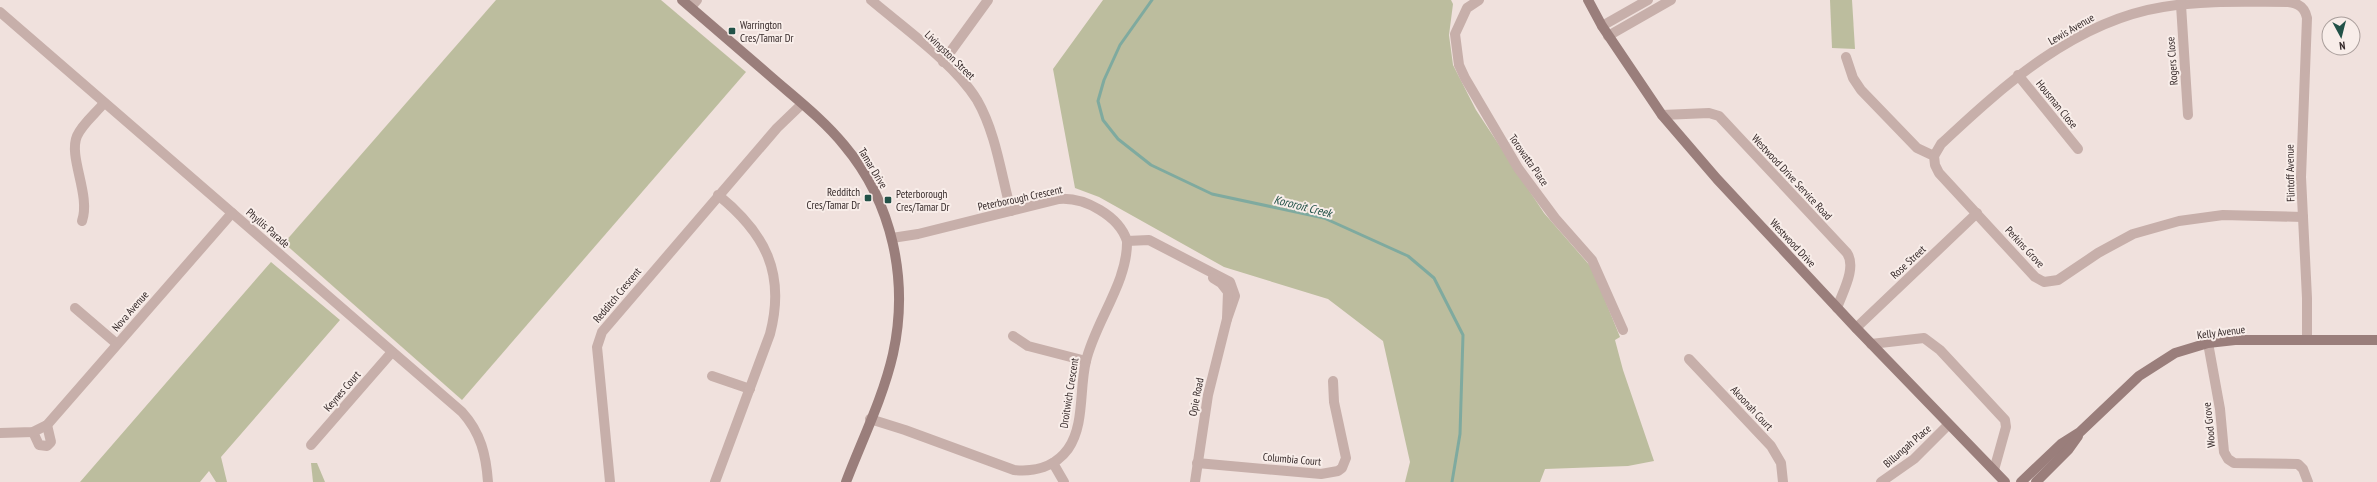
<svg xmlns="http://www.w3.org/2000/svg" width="2377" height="482" font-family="'PT Sans Narrow',sans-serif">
  <rect width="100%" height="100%" fill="#f0e1dd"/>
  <g fill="#bcbd9e">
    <path d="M496 0H661L746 72 462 400 284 243Z"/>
    <path d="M1103 0H1451L1453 4 1449 35 1453 65 1476 110 1544 213 1592 268 1620 337 1615 340 1623 370 1654 461 1628 466 1545 469 1540 482H1405L1410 462 1383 341 1328 299 1224 267 1099 197 1075 188 1053 69Z"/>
    <path d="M1830 0H1852L1855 49 1832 48Z"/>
    <path d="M271 262 340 320 221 457 227 482H216L209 471 200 482H80Z"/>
    <path d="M311 463H317L325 482H313Z"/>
  </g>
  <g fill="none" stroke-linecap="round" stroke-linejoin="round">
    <path stroke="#7faa9f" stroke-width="3" d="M1152 0 1120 45 1104 80 1098 101 1103 120 1118 139 1151 165 1212 194 1324 218 1408 256 1434 278 1463 335 1460 434 1452 482"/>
    <g stroke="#c7afaa" stroke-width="10">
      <path d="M871 0C904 28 955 64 977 100 996 133 1001 174 1011 211"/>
      <path d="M1479 0 1467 8 1455 34 1459 65 1465 78 1518 168 1555 218 1592 260 1623 330"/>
      <path d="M2181 5 2188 115"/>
      <path d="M691 7 697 0"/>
      <path d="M0 12 462 412C481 433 486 455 488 482"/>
      <path d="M1602 26 1648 0"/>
      <path d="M1608 36 1671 0"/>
      <path d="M1846 57 1853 78 1861 90 1917 148 1934 156 1935 165 1939 173 2035 277 2044 282 2058 280 2098 253 2133 234 2179 221 2223 215 2303 217"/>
      <path d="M943 62 988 0"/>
      <path d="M2018 75 2078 149"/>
      <path d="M1662 115 1709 113 1719 116 1847 253C1857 268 1842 293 1837 308"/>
      <path d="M1934 156 1941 144C2004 85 2075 21 2163 7 2204 0 2247 2 2288 2 2299 3 2305 8 2307 18L2301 177 2307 298V340"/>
      <path d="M82 221C91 195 68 157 77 136 82 124 96 113 104 103"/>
      <path d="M892 238 918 234 1059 199C1085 197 1119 216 1127 241L1149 240 1230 282 1235 296 1227 319"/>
      <path d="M75 308 117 344"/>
      <path d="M1856 328 1977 213"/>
      <path d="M1013 336 1028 346 1086 361"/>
      <path d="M2208 343 2220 409 2224 452 2228 459 2234 463 2298 464 2303 469 2308 482"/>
      <path d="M1871 344 1924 338 1940 350 2005 420 2006 427 1994 470"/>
      <path d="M1689 359 1771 446 1781 463 1783 482"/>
      <path d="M712 376 750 389"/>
      <path d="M870 419 905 430 1014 470C1034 472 1055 467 1068 449 1085 425 1079 389 1086 361 1095 322 1128 282 1127 241"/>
      <path d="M33 432 39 445 47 446 51 442 47 425"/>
      <path d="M0 433 33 432 47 425 232 213"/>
      <path d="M311 445 392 352"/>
      <path d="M1053 463 1064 482"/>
      <path d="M1197 463 1321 474 1338 471 1342 468 1346 458 1334 402 1333 381"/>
      <path d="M610 482 598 357 597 347 602 332 777 128 802 104"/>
      <path d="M715 482 770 334C786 273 765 233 718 195"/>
      <path d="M1195 482 1208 395 1227 319 1228 292 1221 283 1213 278"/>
      <path d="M1881 482 1914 459 1948 425"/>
    </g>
    <g stroke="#9a7e7b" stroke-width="10">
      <path d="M682 0C711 25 740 50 769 75 794 97 823 119 844 145 893 203 909 281 893 354 883 398 862 440 846 482"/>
      <path d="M1588 0 1602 26 1662 115 1717 179 1856 328 2005 482"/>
      <path d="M2021 482 2061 444 2080 432 2139 376 2175 353 2208 343 2235 340H2377"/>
      <path d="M2036 482 2068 450 2078 436"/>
    </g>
  </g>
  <g fill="#225248" stroke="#f8ede9" stroke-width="1.5">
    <rect x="728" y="27" width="8" height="8" rx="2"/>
    <rect x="864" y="194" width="8" height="8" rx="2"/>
    <rect x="884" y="196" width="8" height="8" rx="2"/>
  </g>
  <g text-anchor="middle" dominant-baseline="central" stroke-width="4" stroke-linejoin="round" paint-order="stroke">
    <g font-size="11" fill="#352929" stroke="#f8ede9" text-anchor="start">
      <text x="740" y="25">Warrington<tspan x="740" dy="13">Cres/Tamar Dr</tspan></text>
      <text x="860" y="192" text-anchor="end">Redditch<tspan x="860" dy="13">Cres/Tamar Dr</tspan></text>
      <text x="896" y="194">Peterborough<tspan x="896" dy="13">Cres/Tamar Dr</tspan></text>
    </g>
    <g font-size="11" fill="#352929" stroke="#f8ede9">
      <text transform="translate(2071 29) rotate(-30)">Lewis Avenue</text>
      <text transform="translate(950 55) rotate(44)">Livingston Street</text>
      <text transform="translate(2172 61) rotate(-94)">Rogers Close</text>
      <text transform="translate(2057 104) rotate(51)">Housman Close</text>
      <text transform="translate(1529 160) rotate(55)">Torowatta Place</text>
      <text transform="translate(873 168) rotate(59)">Tamar Drive</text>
      <text transform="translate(2290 173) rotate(-91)">Flintoff Avenue</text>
      <text transform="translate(1792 177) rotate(47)">Westwood Drive Service Road</text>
      <text transform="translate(1020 198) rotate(-12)">Peterborough Crescent</text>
      <text transform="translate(268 228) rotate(41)">Phyllis Parade</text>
      <text transform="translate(1793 243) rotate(47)">Westwood Drive</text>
      <text transform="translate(2025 247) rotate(47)">Perkins Grove</text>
      <text transform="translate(1908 262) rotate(-43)">Rose Street</text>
      <text transform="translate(617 295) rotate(-50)">Redditch Crescent</text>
      <text transform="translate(130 311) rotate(-49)">Nova Avenue</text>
      <text transform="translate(2221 332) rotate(-7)">Kelly Avenue</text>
      <text transform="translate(342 391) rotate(-49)">Keynes Court</text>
      <text transform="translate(1069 393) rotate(-81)">Droitwich Crescent</text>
      <text transform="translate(1196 397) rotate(-79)">Opie Road</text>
      <text transform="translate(1752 408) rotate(47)">Akoonah Court</text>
      <text transform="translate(2209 425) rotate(-96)">Wood Grove</text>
      <text transform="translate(1907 446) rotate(-41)">Billungah Place</text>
      <text transform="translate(1292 459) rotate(5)">Columbia Court</text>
    </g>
    <g font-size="12" font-style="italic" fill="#225248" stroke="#f8ede9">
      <text transform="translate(1303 206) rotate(14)">Kororoit Creek</text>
    </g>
  </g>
  <g transform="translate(2341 36) rotate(173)"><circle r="19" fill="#f8ede9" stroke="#aa9f9c"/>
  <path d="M0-3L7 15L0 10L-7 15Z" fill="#225248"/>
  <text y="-6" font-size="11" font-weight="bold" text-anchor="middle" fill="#352929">N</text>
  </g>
</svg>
